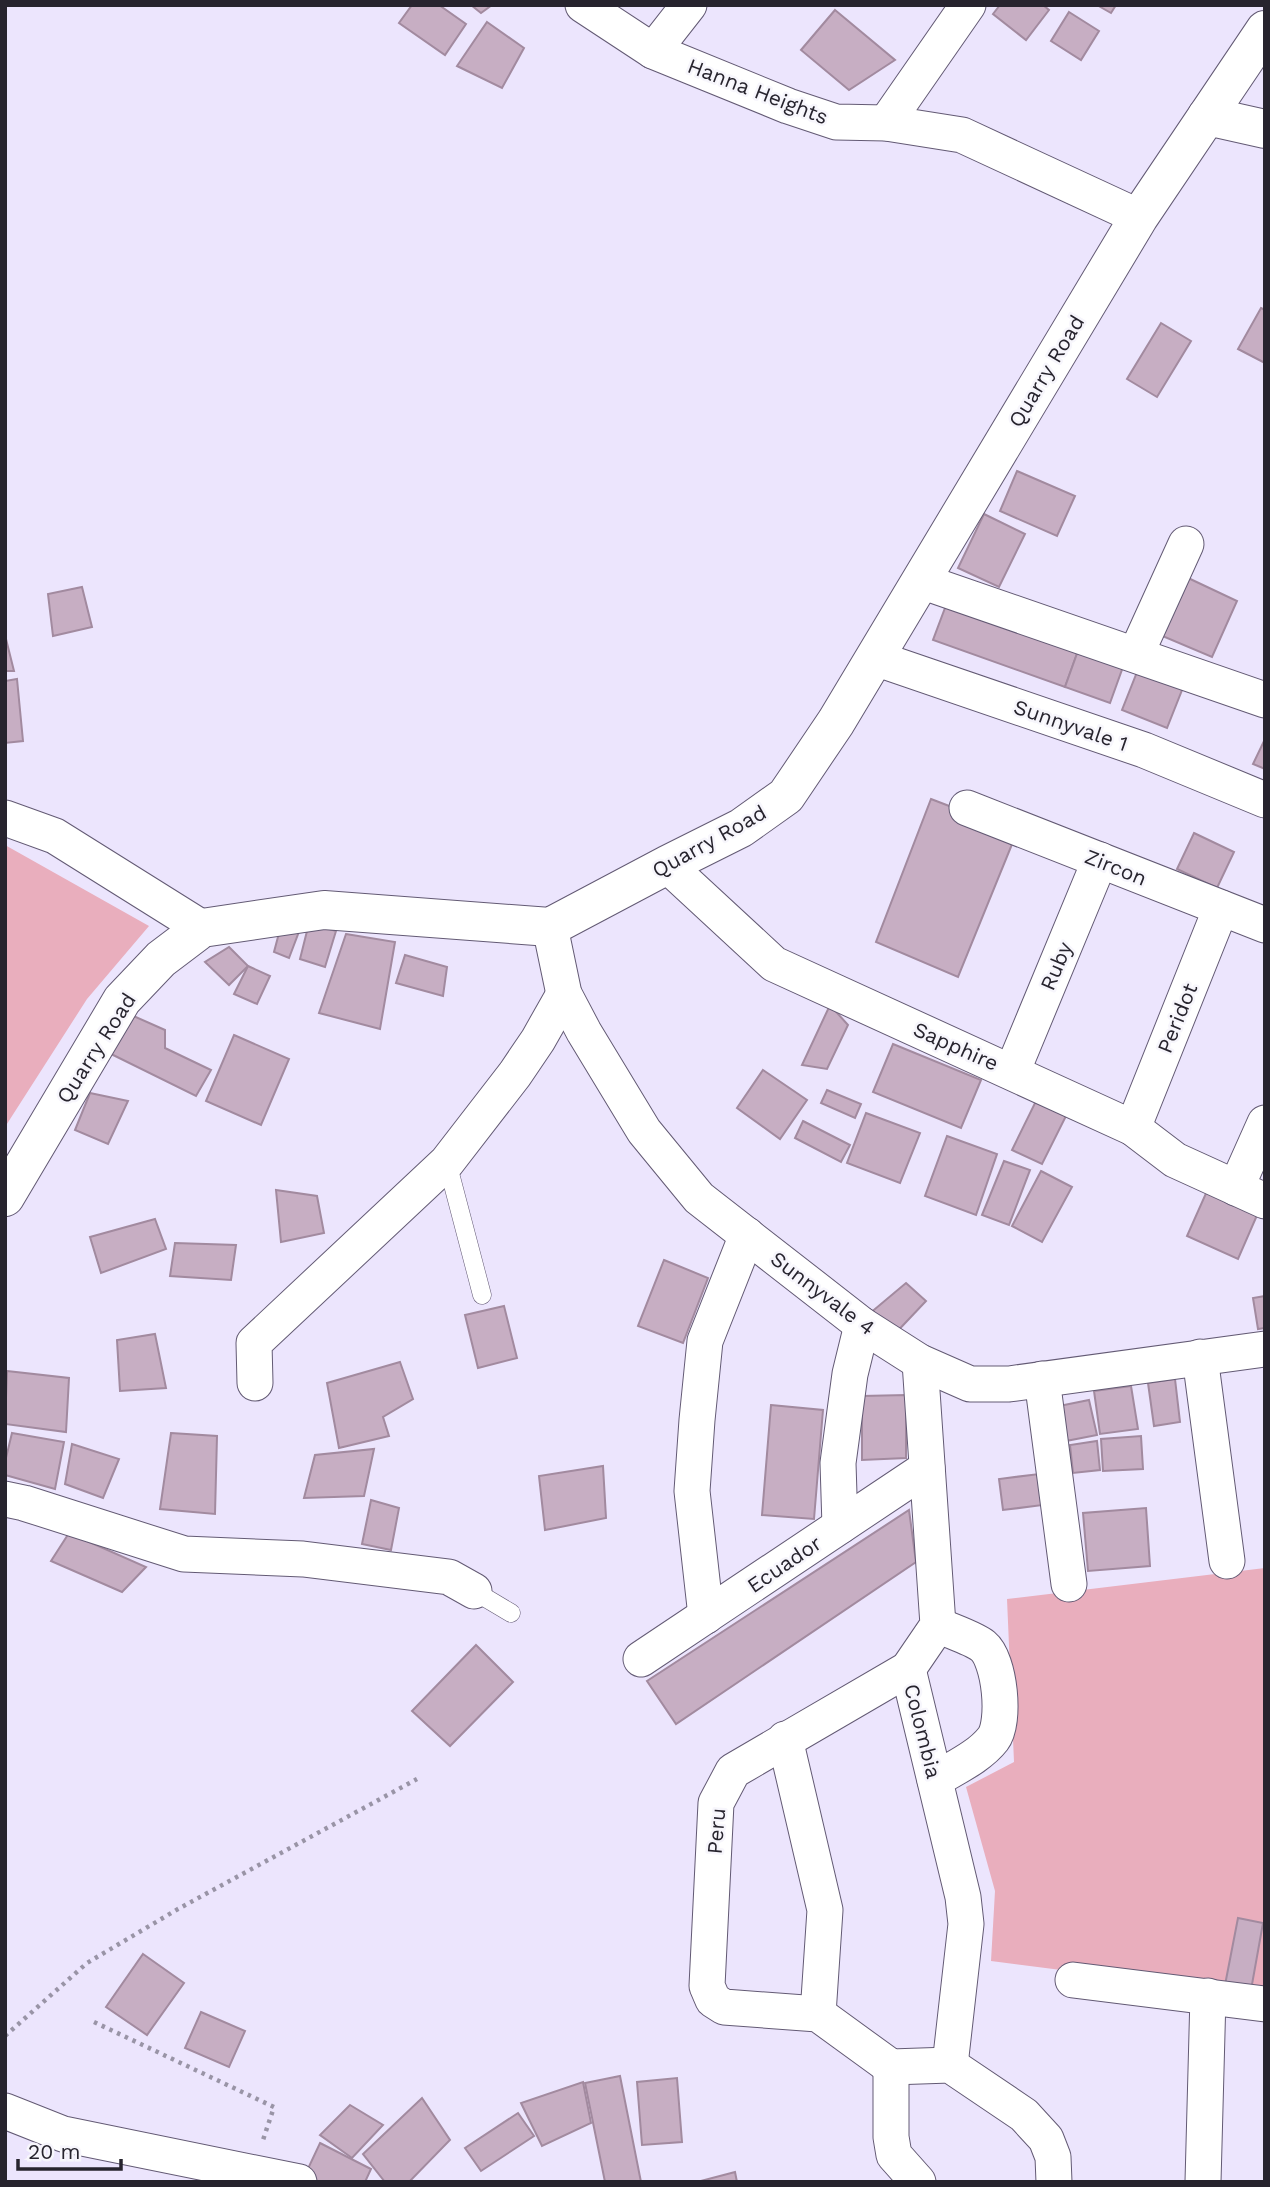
<svg xmlns="http://www.w3.org/2000/svg" width="1270" height="2187" font-family="'Work Sans',sans-serif">
  <rect width="100%" height="100%" fill="#ece5fd"/>
  <g fill="#e9aebd">
    <path d="M5 845 149 926 87 999 5 1127Z"/>
    <path d="M1265 1568V1996L991 1961 995 1891 966 1787 1014 1762 1007 1599Z"/>
  </g>
  <g fill="#c7aec3" stroke="#a28a9f" stroke-width="2">
    <path d="M412 5H439L466 24 445 55 399 23Z"/>
    <path d="M471 5H492L481 13Z"/>
    <path d="M1000 5H1043L1049 10 1026 40 993 14Z"/>
    <path d="M1097 5H1116L1111 13Z"/>
    <path d="M835 10 895 60 849 90 801 50Z"/>
    <path d="M1069 12 1099 31 1081 60 1051 41Z"/>
    <path d="M487 22 524 48 502 88 457 66Z"/>
    <path d="M1261 308 1265 310V363L1238 349Z"/>
    <path d="M1161 323 1191 341 1157 397 1127 379Z"/>
    <path d="M1017 471 1075 496 1057 536 1000 511Z"/>
    <path d="M984 514 1025 534 999 587 958 568Z"/>
    <path d="M1186 577 1237 601 1212 657 1160 635Z"/>
    <path d="M82 587 92 627 53 636 48 594Z"/>
    <path d="M948 600 1079 648 1065 687 933 640Z"/>
    <path d="M5 635 14 671H5Z"/>
    <path d="M1079 648 1124 664 1110 703 1065 687Z"/>
    <path d="M1139 667 1184 685 1167 728 1122 710Z"/>
    <path d="M17 679 23 741 5 743V681Z"/>
    <path d="M1265 739V769L1253 764Z"/>
    <path d="M931 799 1017 832 958 977 876 942Z"/>
    <path d="M1194 833 1234 852 1217 888 1177 869Z"/>
    <path d="M283 918 303 921 289 958 274 952Z"/>
    <path d="M309 923 336 931 325 967 300 959Z"/>
    <path d="M346 934 395 942 380 1029 319 1013Z"/>
    <path d="M229 947 248 966 229 985 205 962Z"/>
    <path d="M405 955 447 967 443 996 396 983Z"/>
    <path d="M248 966 270 976 257 1004 234 994Z"/>
    <path d="M830 1005 848 1025 827 1069 802 1065Z"/>
    <path d="M129 1014 165 1030V1048L211 1070 196 1096 107 1052Z"/>
    <path d="M234 1035 289 1059 261 1125 206 1101Z"/>
    <path d="M893 1044 981 1080 961 1128 873 1092Z"/>
    <path d="M763 1070 807 1100 780 1139 737 1108Z"/>
    <path d="M827 1090 861 1104 855 1118 821 1103Z"/>
    <path d="M90 1093 128 1101 108 1144 75 1130Z"/>
    <path d="M1036 1101 1066 1116 1042 1164 1012 1150Z"/>
    <path d="M866 1113 920 1133 900 1183 847 1163Z"/>
    <path d="M803 1121 850 1145 841 1162 795 1138Z"/>
    <path d="M947 1136 997 1154 976 1215 925 1196Z"/>
    <path d="M1004 1161 1030 1170 1009 1225 982 1215Z"/>
    <path d="M1041 1171 1072 1187 1042 1242 1012 1226Z"/>
    <path d="M276 1190 317 1196 324 1233 281 1242Z"/>
    <path d="M1207 1191 1258 1213 1238 1259 1187 1236Z"/>
    <path d="M155 1219 166 1249 101 1273 90 1237Z"/>
    <path d="M175 1243 236 1245 231 1280 170 1276Z"/>
    <path d="M664 1260 708 1278 683 1343 638 1326Z"/>
    <path d="M906 1283 926 1301 891 1338 869 1314Z"/>
    <path d="M1265 1296V1328L1258 1329 1253 1298Z"/>
    <path d="M504 1306 517 1358 478 1368 465 1315Z"/>
    <path d="M155 1334 166 1388 120 1391 117 1340Z"/>
    <path d="M400 1362 413 1399 383 1417 389 1436 339 1448 327 1383Z"/>
    <path d="M7 1371 69 1378 66 1432 5 1424Z"/>
    <path d="M1175 1379 1180 1422 1154 1426 1148 1383Z"/>
    <path d="M1131 1386 1138 1429 1100 1434 1094 1391Z"/>
    <path d="M906 1395V1458L862 1460V1396Z"/>
    <path d="M1089 1400 1097 1435 1066 1441 1059 1406Z"/>
    <path d="M771 1405 823 1410 814 1519 762 1515Z"/>
    <path d="M12 1433 64 1442 55 1489 5 1475V1462Z"/>
    <path d="M171 1433 217 1436 215 1514 160 1509Z"/>
    <path d="M1141 1436 1143 1469 1103 1471 1101 1439Z"/>
    <path d="M1097 1441 1100 1470 1073 1473 1070 1445Z"/>
    <path d="M72 1444 119 1459 103 1498 65 1484Z"/>
    <path d="M374 1449 364 1496 304 1498 315 1455Z"/>
    <path d="M603 1466 606 1518 545 1530 539 1476Z"/>
    <path d="M1039 1474 1043 1505 1003 1510 999 1479Z"/>
    <path d="M371 1500 399 1508 391 1550 362 1544Z"/>
    <path d="M1146 1508 1150 1566 1088 1571 1083 1513Z"/>
    <path d="M909 1510 916 1562 676 1724 647 1681Z"/>
    <path d="M69 1533 146 1567 122 1592 51 1561Z"/>
    <path d="M476 1645 513 1682 450 1746 412 1711Z"/>
    <path d="M1238 1918 1263 1923 1251 1990 1225 1985Z"/>
    <path d="M143 1954 184 1983 147 2035 106 2007Z"/>
    <path d="M201 2012 245 2031 229 2067 185 2048Z"/>
    <path d="M620 2076 641 2182H605L585 2083Z"/>
    <path d="M677 2078 682 2142 642 2145 637 2082Z"/>
    <path d="M583 2082 591 2123 542 2146 521 2103Z"/>
    <path d="M422 2098 450 2140 409 2182H385L363 2154Z"/>
    <path d="M350 2105 383 2125 352 2158 320 2135Z"/>
    <path d="M518 2113 534 2136 481 2171 465 2148Z"/>
    <path d="M320 2143 371 2169 365 2182H319L305 2175Z"/>
    <path d="M735 2172 737 2182H697Z"/>
  </g>
  <g fill="none" stroke-linecap="round" stroke-linejoin="round">
    <g stroke="#635a74" stroke-width="19">
      <g id="lane">
        <path d="M447 1162 482 1295"/>
        <path d="M474 1591 511 1613"/>
      </g>
    </g>
    <g stroke="#635a74" stroke-width="37">
      <g id="street">
        <path d="M583 5 653 51 788 106 836 122 886 123 962 135 1139 217"/>
        <path d="M653 51 689 5"/>
        <path d="M886 123 968 5"/>
        <path d="M921 581 1265 700"/>
        <path d="M1136 654 1186 544"/>
        <path d="M875 658 1144 750 1265 800"/>
        <path d="M967 808 1265 925"/>
        <path d="M5 818 55 836 202 928"/>
        <path d="M667 865 774 964 1133 1128 1175 1160 1265 1201"/>
        <path d="M550 927 564 994 584 1032 644 1131 699 1198 862 1325 920 1362 970 1384H1009L1265 1349"/>
        <path d="M1012 1072 1100 860"/>
        <path d="M1133 1128 1221 908"/>
        <path d="M1236 1188 1265 1123"/>
        <path d="M1200 1357 1227 1561"/>
        <path d="M920 1362 938 1625 908 1669 733 1771 716 1803 707 1986 713 2000 724 2007 818 2014 891 2067 950 2065 1024 2115 1046 2139 1053 2157 1054 2182"/>
        <path d="M1042 1379 1069 1584"/>
        <path d="M255 1383 254 1343 447 1162 515 1074 538 1040 564 994"/>
        <path d="M5 1499 24 1503 184 1554 303 1559 449 1577 474 1591"/>
        <path d="M840 1526 838 1463 850 1374 862 1325"/>
        <path d="M706 1616 692 1491 697 1420 705 1341 747 1235"/>
        <path d="M641 1659 927 1468"/>
        <path d="M908 1669 963 1897 966 1924 950 2065"/>
        <path d="M785 1739 825 1910 818 2014"/>
        <path d="M935 1780C954 1768 979 1757 993 1739 1006 1722 1000 1660 983 1646 973 1638 950 1631 938 1625"/>
        <path d="M1073 1980 1265 2004"/>
        <path d="M891 2067V2137L894 2155 918 2182"/>
        <path d="M5 2111 63 2134 299 2182"/>
        <path d="M1203 2182 1208 1996"/>
      </g>
    </g>
    <g stroke="#635a74" stroke-width="40">
      <g id="secondary">
        <path d="M1207 116 1265 129"/>
        <path d="M5 1197 122 1000 161 959 202 928 324 910 550 927 667 865 741 828 786 796 836 722 1139 217 1265 30"/>
      </g>
    </g>
    <g stroke="#9994a6" stroke-width="4.5" stroke-dasharray="3.5 5" stroke-linecap="butt">
      <path d="M94 2022 274 2107 263 2140"/>
      <path d="M5 2036 87 1963 178 1909 417 1779"/>
    </g>
    <use href="#lane" stroke="#fff" stroke-width="18"/>
    <use href="#street" stroke="#fff" stroke-width="35"/>
    <use href="#secondary" stroke="#fff" stroke-width="38"/>
  </g>
  <g text-anchor="middle" dominant-baseline="central" stroke-width="5" stroke-linejoin="round" paint-order="stroke">
    <g font-size="21" fill="#27242e" stroke="#f7f6fc">
      <text transform="translate(758 91) rotate(21)">Hanna Heights</text>
      <text transform="translate(1046 371) rotate(-59)">Quarry Road</text>
      <text transform="translate(1071 725) rotate(19)">Sunnyvale 1</text>
      <text transform="translate(709 841) rotate(-29)">Quarry Road</text>
      <text transform="translate(1116 867) rotate(22)">Zircon</text>
      <text transform="translate(1056 966) rotate(-67)">Ruby</text>
      <text transform="translate(1177 1018) rotate(-68)">Peridot</text>
      <text transform="translate(956 1046) rotate(24)">Sapphire</text>
      <text transform="translate(96 1048) rotate(-57)">Quarry Road</text>
      <text transform="translate(823 1293) rotate(37)">Sunnyvale 4</text>
      <text transform="translate(784 1564) rotate(-34)">Ecuador</text>
      <text transform="translate(923 1731) rotate(76)">Colombia</text>
      <text transform="translate(716 1831) rotate(-85)">Peru</text>
    </g>
  </g>
  <rect width="1270" height="2187" fill="none" stroke="#27242e" stroke-width="14"/>
  <path d="M18 2159v10h103v-10" fill="none" stroke="#27242e" stroke-width="3.5"/>
  <text x="28" y="2159" font-size="21" fill="#27242e" stroke="#f7f6fc" stroke-width="5" paint-order="stroke">20 m</text>
</svg>
